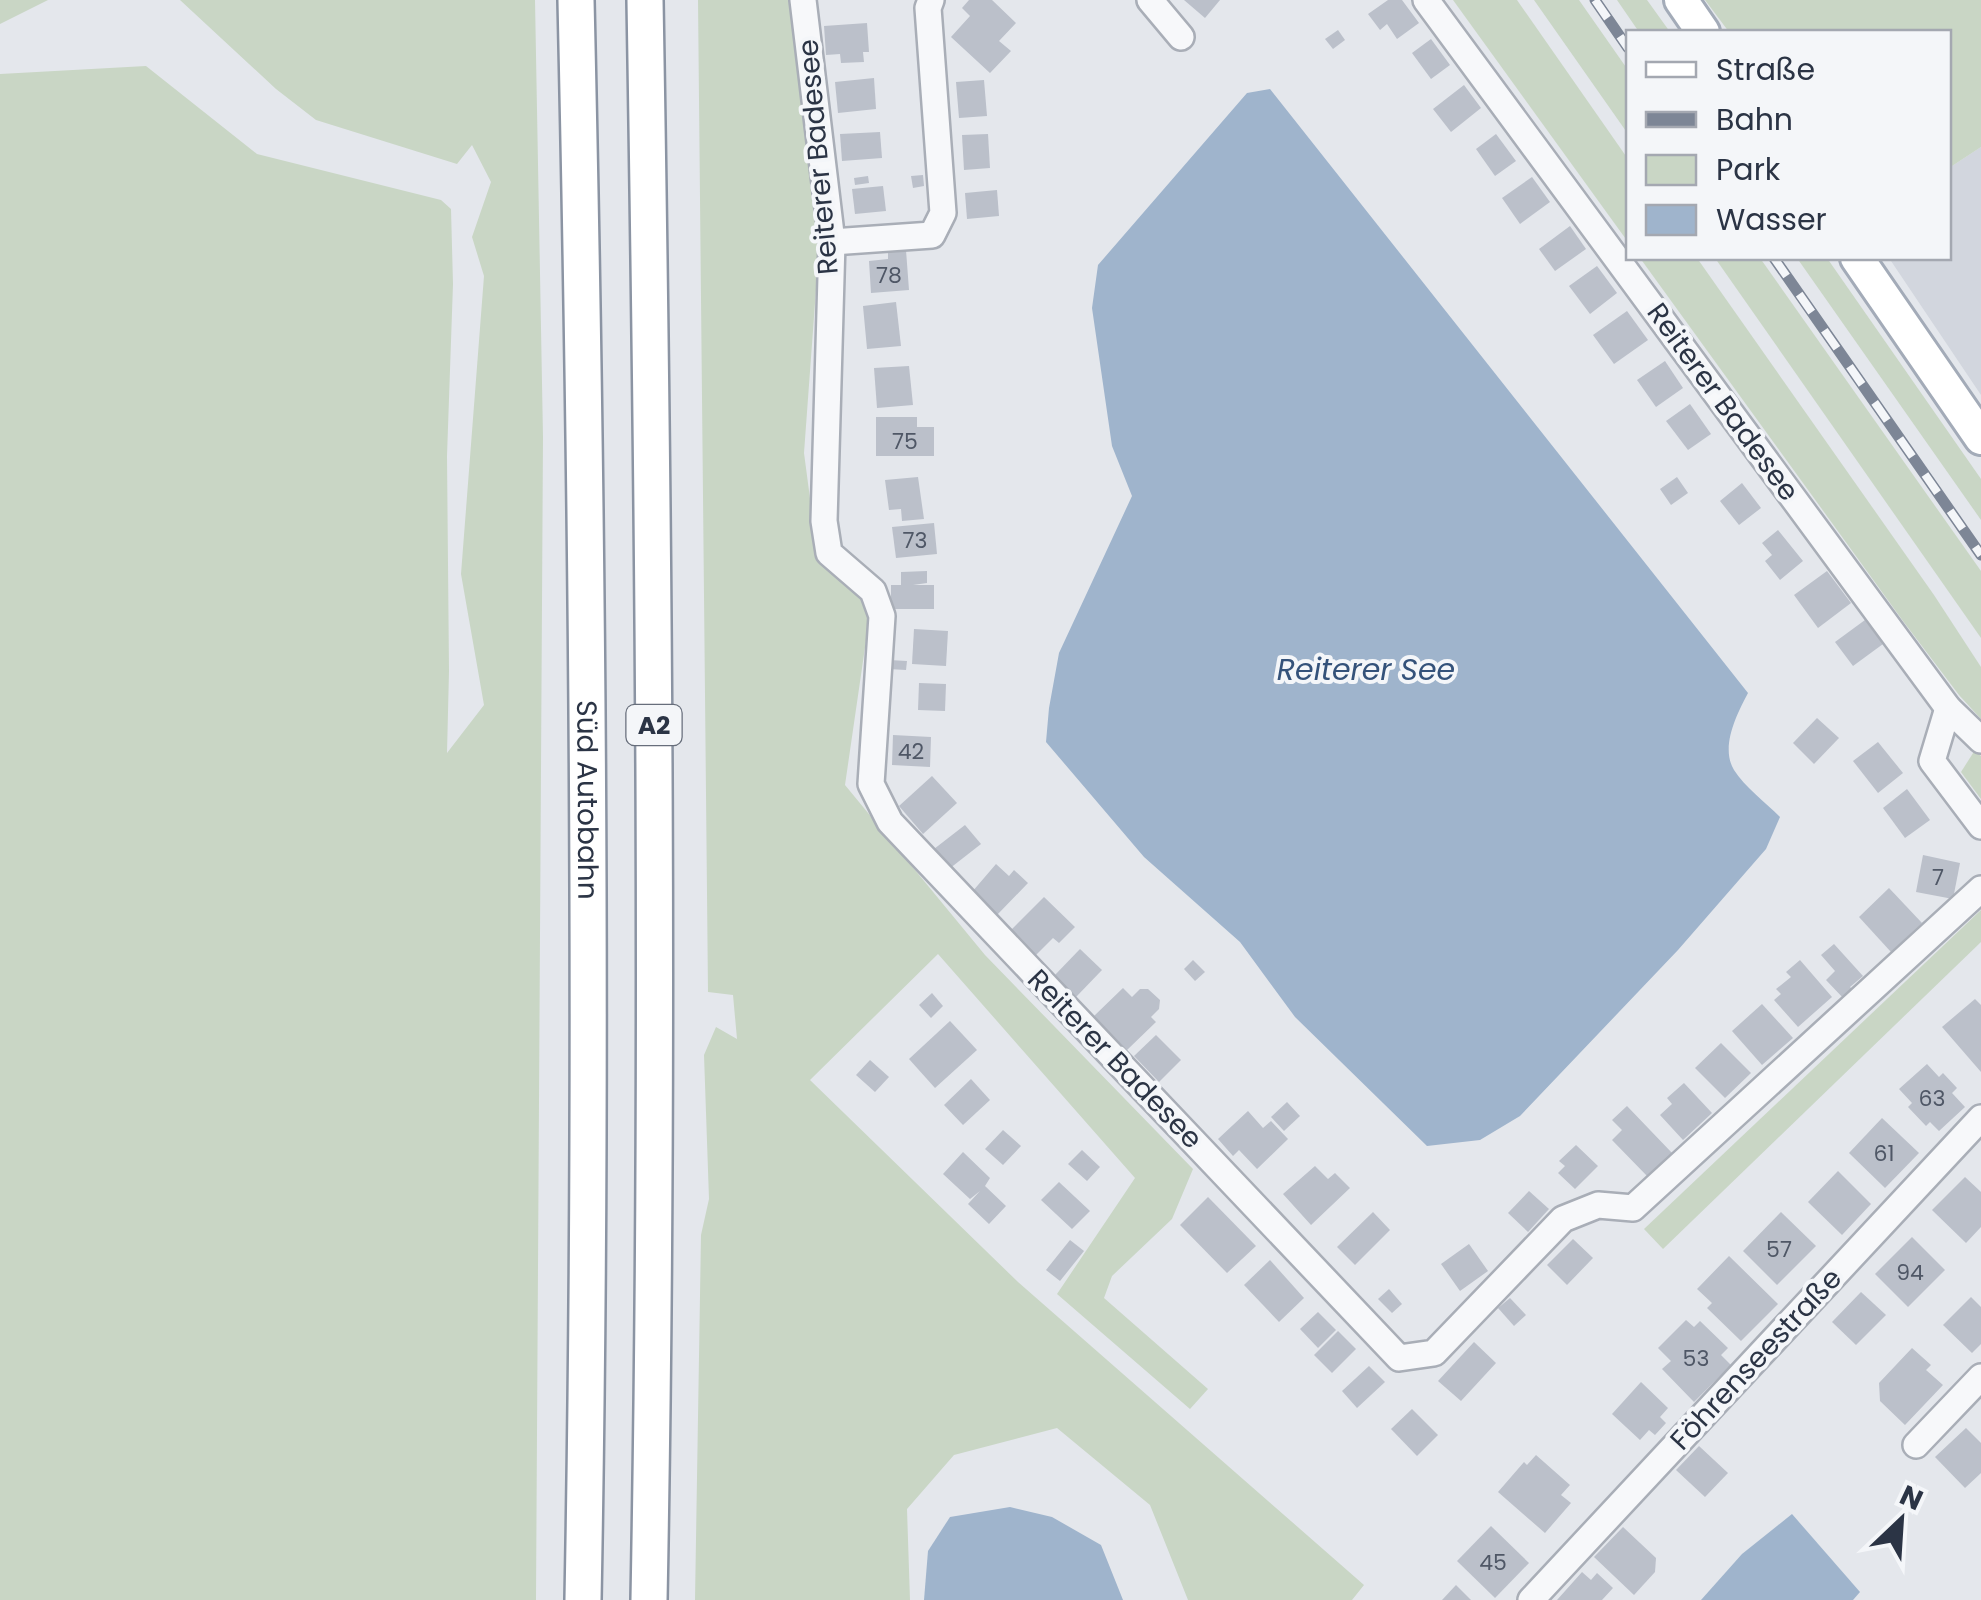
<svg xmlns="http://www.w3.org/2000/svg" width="1981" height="1600" font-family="Poppins,sans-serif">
  <rect width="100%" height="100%" fill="#e4e7ec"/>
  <path fill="#d2d6de" d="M1981 147V395L1889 258H1948L1949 168Z"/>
  <g fill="#c9d6c5">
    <path d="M0 0H48L0 24Z"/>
    <path d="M180 0H535L543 437 536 1600H0V74L146 66 257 154 441 200 451 209 453 284 447 456 449 671 447 753 484 705 461 574 484 276 472 237 491 182 472 145 457 164 316 120 276 89Z"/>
    <path d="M698 0H791L820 235 804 453 817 551 864 591 870 613 845 785 985 955 1193 1169 1172 1219 1112 1276 1104 1298 1208 1389 1190 1409 1057 1294 1135 1178 938 954 810 1080 1018 1282 1364 1585 1352 1600H1188L1150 1505 1057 1428 954 1455 907 1509 910 1600H695L701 1235 709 1199 704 1055 716 1027 737 1039 733 995 708 992Z"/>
    <path d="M1453 0H1517L1628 159V242Z"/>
    <path d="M1534 0H1579L1628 70V134Z"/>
    <path d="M1617 0H1647L1670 32H1639Z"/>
    <path d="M1705 0H1981V147L1949 168 1948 32H1729Z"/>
    <path d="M1640 258H1697L1934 595 1981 667V719L1959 695 1903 621Z"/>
    <path d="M1715 258H1760L1981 571V638Z"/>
    <path d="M1797 258H1827L1981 479V520Z"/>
    <path d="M1975 750 1981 756V799L1961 772Z"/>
    <path d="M1981 910V942L1663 1249 1644 1229Z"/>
  </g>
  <g fill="#9fb4cc">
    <path d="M1270 89 1748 693C1737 714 1720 747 1734 770 1744 786 1766 803 1780 817L1766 849 1678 950 1520 1116 1480 1140 1427 1146 1295 1017 1240 942 1144 857 1046 742 1049 708 1059 653 1132 496 1112 446 1092 308 1098 265 1247 93Z"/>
    <path d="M1010 1507 1052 1517 1101 1545 1123 1600H924L928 1551 950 1517Z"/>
    <path d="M1792 1514 1860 1592 1853 1600H1701L1742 1554Z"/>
  </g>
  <g fill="#bbc0ca">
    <path d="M969 0H992L1016 23 999 41 1011 51 990 73 951 37 970 16 962 8Z"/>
    <path d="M1184 0H1220L1205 18Z"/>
    <path d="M1388 0H1402L1419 23 1397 39 1387 24 1380 30 1368 14Z"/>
    <path d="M867 23 869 52H863L864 62 841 63 840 54 826 55 824 26Z"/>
    <path d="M1338 30 1345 40 1333 49 1325 39Z"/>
    <path d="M1431 39 1450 65 1431 79 1412 53Z"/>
    <path d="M874 78 876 109 838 113 835 82Z"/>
    <path d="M984 80 987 116 959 118 956 82Z"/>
    <path d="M1464 85 1481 108 1451 132 1433 109Z"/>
    <path d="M880 132 882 158 842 161 840 134Z"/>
    <path d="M988 134 990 168 964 170 962 135Z"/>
    <path d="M1496 134 1516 161 1495 176 1476 149Z"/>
    <path d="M923 175 924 186 913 188 911 176Z"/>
    <path d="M868 176 869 183 855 185 854 178Z"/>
    <path d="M1532 177 1550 202 1520 224 1502 198Z"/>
    <path d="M883 186 886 211 855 214 852 189Z"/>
    <path d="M997 190 999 216 967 219 965 193Z"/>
    <path d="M1570 226 1586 249 1555 271 1539 249Z"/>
    <path d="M906 250 909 290 871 293 869 261 888 259V252Z"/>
    <path d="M1597 266 1617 293 1590 314 1569 286Z"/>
    <path d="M896 302 901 346 867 349 863 306Z"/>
    <path d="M1627 311 1648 340 1614 364 1593 335Z"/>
    <path d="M1665 361 1683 388 1656 407 1637 380Z"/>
    <path d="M909 366 913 405 877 408 874 368Z"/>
    <path d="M1690 404 1711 434 1688 450 1666 421Z"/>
    <path d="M876 417H917V427H934V456H876Z"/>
    <path d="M918 477 924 519 902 521 901 509 889 510 885 480Z"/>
    <path d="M1677 477 1688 493 1671 505 1660 489Z"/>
    <path d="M1742 483 1761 508 1739 525 1720 501Z"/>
    <path d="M934 523 937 554 896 558 892 527Z"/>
    <path d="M1778 530 1803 561 1780 580 1765 561 1772 555 1762 543Z"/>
    <path d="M927 571V583L913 585H934V609H891V585H901V572Z"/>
    <path d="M1827 571 1851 603 1818 628 1794 595Z"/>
    <path d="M1865 620 1883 644 1853 666 1835 642Z"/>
    <path d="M914 629 948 631 946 666 912 664Z"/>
    <path d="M889 660 907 661 906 670 888 669Z"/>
    <path d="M919 683 946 684 945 711 918 710Z"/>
    <path d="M1817 718 1839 738 1814 764 1793 743Z"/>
    <path d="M893 735 931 737 930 767 892 765Z"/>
    <path d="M1878 742 1903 773 1878 793 1853 761Z"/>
    <path d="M932 776 957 803 923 834 899 806Z"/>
    <path d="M1907 789 1930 820 1905 838 1883 808Z"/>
    <path d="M965 825 981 844 949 869 934 849Z"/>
    <path d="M1923 855 1960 863 1953 899 1916 892Z"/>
    <path d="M996 864 1009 876 1014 870 1028 883 997 915 972 892Z"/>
    <path d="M1889 888 1922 923 1891 952 1859 917Z"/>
    <path d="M1044 897 1075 927 1059 943 1053 938 1036 955 1011 930Z"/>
    <path d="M1834 944 1863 976 1850 987 1854 991 1845 1000 1826 980 1835 971 1821 955Z"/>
    <path d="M1080 949 1102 970 1076 997 1054 976Z"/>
    <path d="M1193 960 1205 972 1195 981 1184 969Z"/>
    <path d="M1800 960 1832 997 1798 1027 1774 1000 1781 994 1776 989 1791 977 1786 972Z"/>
    <path d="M1123 988 1132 997 1140 989H1148L1160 1000 1159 1009 1151 1017 1156 1022 1127 1050 1094 1016Z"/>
    <path d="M932 993 943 1006 931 1018 919 1005Z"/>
    <path d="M1975 999 1981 1005V1072L1942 1027Z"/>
    <path d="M1762 1004 1793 1038 1762 1065 1732 1031Z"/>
    <path d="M950 1021 977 1050 935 1088 909 1059Z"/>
    <path d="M1156 1035 1181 1060 1159 1082 1134 1056Z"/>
    <path d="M1721 1043 1751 1073 1725 1098 1695 1068Z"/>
    <path d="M870 1060 889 1077 875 1092 856 1075Z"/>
    <path d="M1927 1064 1939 1077 1943 1073 1957 1088 1952 1093 1965 1107 1939 1131 1930 1122 1926 1126 1908 1107 1912 1103 1899 1089Z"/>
    <path d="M971 1079 990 1100 963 1125 944 1105Z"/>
    <path d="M1684 1083 1712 1113 1683 1140 1660 1115 1672 1104 1667 1098Z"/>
    <path d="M1287 1102 1300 1116 1284 1131 1271 1117Z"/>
    <path d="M1627 1106 1673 1154 1648 1177 1612 1140 1622 1130 1612 1120Z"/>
    <path d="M1248 1111 1263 1128 1271 1121 1288 1139 1257 1169 1239 1150 1233 1156 1218 1139Z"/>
    <path d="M1882 1118 1919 1153 1885 1188 1849 1153Z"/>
    <path d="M1003 1130 1021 1146 1003 1165 985 1149Z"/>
    <path d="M1576 1145 1598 1166 1575 1189 1558 1173 1565 1166 1559 1161Z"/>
    <path d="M1082 1150 1100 1167 1087 1181 1068 1164Z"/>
    <path d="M963 1152 990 1178 985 1186 1006 1206 989 1224 968 1204 980 1191 970 1199 943 1174Z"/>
    <path d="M1315 1166 1328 1179 1335 1173 1350 1188 1311 1225 1283 1194Z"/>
    <path d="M1838 1171 1871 1204 1842 1235 1808 1202Z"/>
    <path d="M1965 1177 1981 1192V1227L1966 1243 1932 1210Z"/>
    <path d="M1059 1182 1090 1211 1072 1229 1041 1200Z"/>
    <path d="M1529 1191 1549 1209 1528 1232 1508 1213Z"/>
    <path d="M1208 1197 1256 1246 1227 1273 1180 1225Z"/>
    <path d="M1373 1212 1390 1230 1355 1265 1337 1247Z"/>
    <path d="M1781 1212 1816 1246 1777 1285 1743 1251Z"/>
    <path d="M1912 1237 1945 1270 1908 1307 1875 1274Z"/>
    <path d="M1573 1239 1593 1258 1567 1285 1547 1265Z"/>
    <path d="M1070 1240 1084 1251 1060 1281 1046 1270Z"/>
    <path d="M1469 1244 1488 1271 1460 1291 1441 1264Z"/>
    <path d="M1729 1256 1778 1304 1741 1341 1707 1308 1712 1303 1697 1289Z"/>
    <path d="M1270 1260 1304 1298 1279 1322 1244 1285Z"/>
    <path d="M1389 1289 1402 1304 1392 1313 1378 1299Z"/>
    <path d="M1861 1292 1886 1315 1856 1345 1832 1322Z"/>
    <path d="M1971 1297 1981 1307V1344L1972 1353 1943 1325Z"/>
    <path d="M1510 1298 1526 1315 1514 1326 1498 1308Z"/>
    <path d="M1318 1312 1336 1330 1318 1348 1300 1329Z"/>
    <path d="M1686 1320 1694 1327 1700 1321 1728 1348 1721 1355 1731 1365 1694 1402 1662 1369 1671 1361 1658 1348Z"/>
    <path d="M1338 1331 1356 1349 1332 1373 1314 1355Z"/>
    <path d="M1474 1342 1496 1363 1461 1401 1438 1381Z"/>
    <path d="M1912 1348 1931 1365 1926 1370 1943 1385 1905 1425 1880 1401 1879 1383Z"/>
    <path d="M1369 1366 1385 1382 1357 1408 1342 1391Z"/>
    <path d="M1641 1382 1668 1408 1660 1417 1666 1423 1655 1435 1649 1430 1640 1440 1612 1414Z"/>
    <path d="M1412 1409 1438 1435 1417 1456 1391 1429Z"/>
    <path d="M1966 1428 1981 1443V1473L1965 1488 1935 1457Z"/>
    <path d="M1699 1446 1728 1473 1705 1497 1676 1470Z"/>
    <path d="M1536 1455 1570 1485 1561 1495 1571 1503 1545 1533 1498 1492 1524 1462 1527 1465Z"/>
    <path d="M1491 1526 1529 1563 1495 1598 1457 1561Z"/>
    <path d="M1623 1527 1656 1558 1655 1572 1634 1595 1594 1557Z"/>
    <path d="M1582 1572 1591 1580 1597 1573 1613 1588 1602 1600H1557Z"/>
    <path d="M1456 1585 1471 1600H1442Z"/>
  </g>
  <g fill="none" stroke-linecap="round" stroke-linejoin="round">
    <g stroke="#a9aeb7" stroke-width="30">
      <g id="minor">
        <path d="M803 0 832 242 824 521 829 553 873 591 882 616 871 784 890 822 1399 1358 1434 1353 1563 1219 1598 1205 1633 1208 1981 889"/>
        <path d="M1150 0 1181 37"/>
        <path d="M1426 0 1948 708 1981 740"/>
        <path d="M832 242 932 235 943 213 928 8 931 0"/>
        <path d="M1948 708 1932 761 1981 826"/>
        <path d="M1916 1445 1981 1377"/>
        <path d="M1531 1600 1981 1118"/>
      </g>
    </g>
    <g stroke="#a3abb8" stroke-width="38">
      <g id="major">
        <path d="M1681 0 1703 32"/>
        <path d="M1857 258 1981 438"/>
      </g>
    </g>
    <g stroke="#8b94a3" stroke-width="40">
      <g id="highway">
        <path id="s1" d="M576 0C588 533 593 1067 583 1600"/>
        <path d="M645 0C654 533 659 1067 649 1600"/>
      </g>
    </g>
    <use href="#minor" stroke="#f7f8fa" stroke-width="25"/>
    <use href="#major" stroke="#fff" stroke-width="32"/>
    <use href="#highway" stroke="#fff" stroke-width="35"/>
    <g stroke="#7d8696" stroke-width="11">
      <g id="rail">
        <path d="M1595 0 1628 48"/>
        <path d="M1774 258 1981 555"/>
      </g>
    </g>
    <use href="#rail" stroke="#f4f6f9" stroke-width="8" stroke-dasharray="22" stroke-linecap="butt"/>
  </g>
  <g text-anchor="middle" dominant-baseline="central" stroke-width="8" stroke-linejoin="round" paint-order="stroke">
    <g font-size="22" fill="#4f5766">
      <text x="889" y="275">78</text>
      <text x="905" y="441">75</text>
      <text x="915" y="540">73</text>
      <text x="911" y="751">42</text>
      <text x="1938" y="877">7</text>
      <text x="1932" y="1098">63</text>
      <text x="1884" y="1153">61</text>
      <text x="1779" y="1249">57</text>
      <text x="1910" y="1272">94</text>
      <text x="1696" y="1358">53</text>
      <text x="1493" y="1562">45</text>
    </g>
    <rect fill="#f4f6f9" stroke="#676e7b" stroke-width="2.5" x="626.5" y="705" width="55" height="40" rx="8"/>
    <g font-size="25" font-weight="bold" fill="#2b3445">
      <text x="654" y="725">A2</text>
    </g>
    <g font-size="28" fill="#2b3445" stroke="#f4f6f9">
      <text transform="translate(818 157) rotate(-95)">Reiterer Badesee</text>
      <text transform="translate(1723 402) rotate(54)">Reiterer Badesee</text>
      <text stroke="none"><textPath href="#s1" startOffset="800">Süd Autobahn</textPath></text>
      <text transform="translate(1115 1059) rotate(46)">Reiterer Badesee</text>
      <text transform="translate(1756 1359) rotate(-47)">Föhrenseestraße</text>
    </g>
    <g font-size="30" font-style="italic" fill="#34527a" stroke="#f4f6f9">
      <text x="1366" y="669">Reiterer See</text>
    </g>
  </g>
  <rect x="1626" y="30" width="325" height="230" fill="#f4f6f9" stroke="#a4a8b1" stroke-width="2.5"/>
  <rect x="1646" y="62" width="50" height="15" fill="#ffffff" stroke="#a4a8b1" stroke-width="2.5"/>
  <text x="1716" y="80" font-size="30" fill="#2b3445">Straße</text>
  <rect x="1646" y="112" width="50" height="15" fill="#7d8696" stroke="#a4a8b1" stroke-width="2.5"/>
  <text x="1716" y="130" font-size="30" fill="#2b3445">Bahn</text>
  <rect x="1646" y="155" width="50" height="30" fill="#c9d6c5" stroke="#a4a8b1" stroke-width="2.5"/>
  <text x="1716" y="180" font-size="30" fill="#2b3445">Park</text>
  <rect x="1646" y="205" width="50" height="30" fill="#9fb4cc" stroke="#a4a8b1" stroke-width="2.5"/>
  <text x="1716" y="230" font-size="30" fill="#2b3445">Wasser</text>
  <g transform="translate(1901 1520) rotate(25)" stroke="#f4f6f9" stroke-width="8" paint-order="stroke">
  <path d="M0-8L18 38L0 25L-18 38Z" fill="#2b3445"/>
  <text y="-15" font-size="28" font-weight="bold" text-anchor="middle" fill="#2b3445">N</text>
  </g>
</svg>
